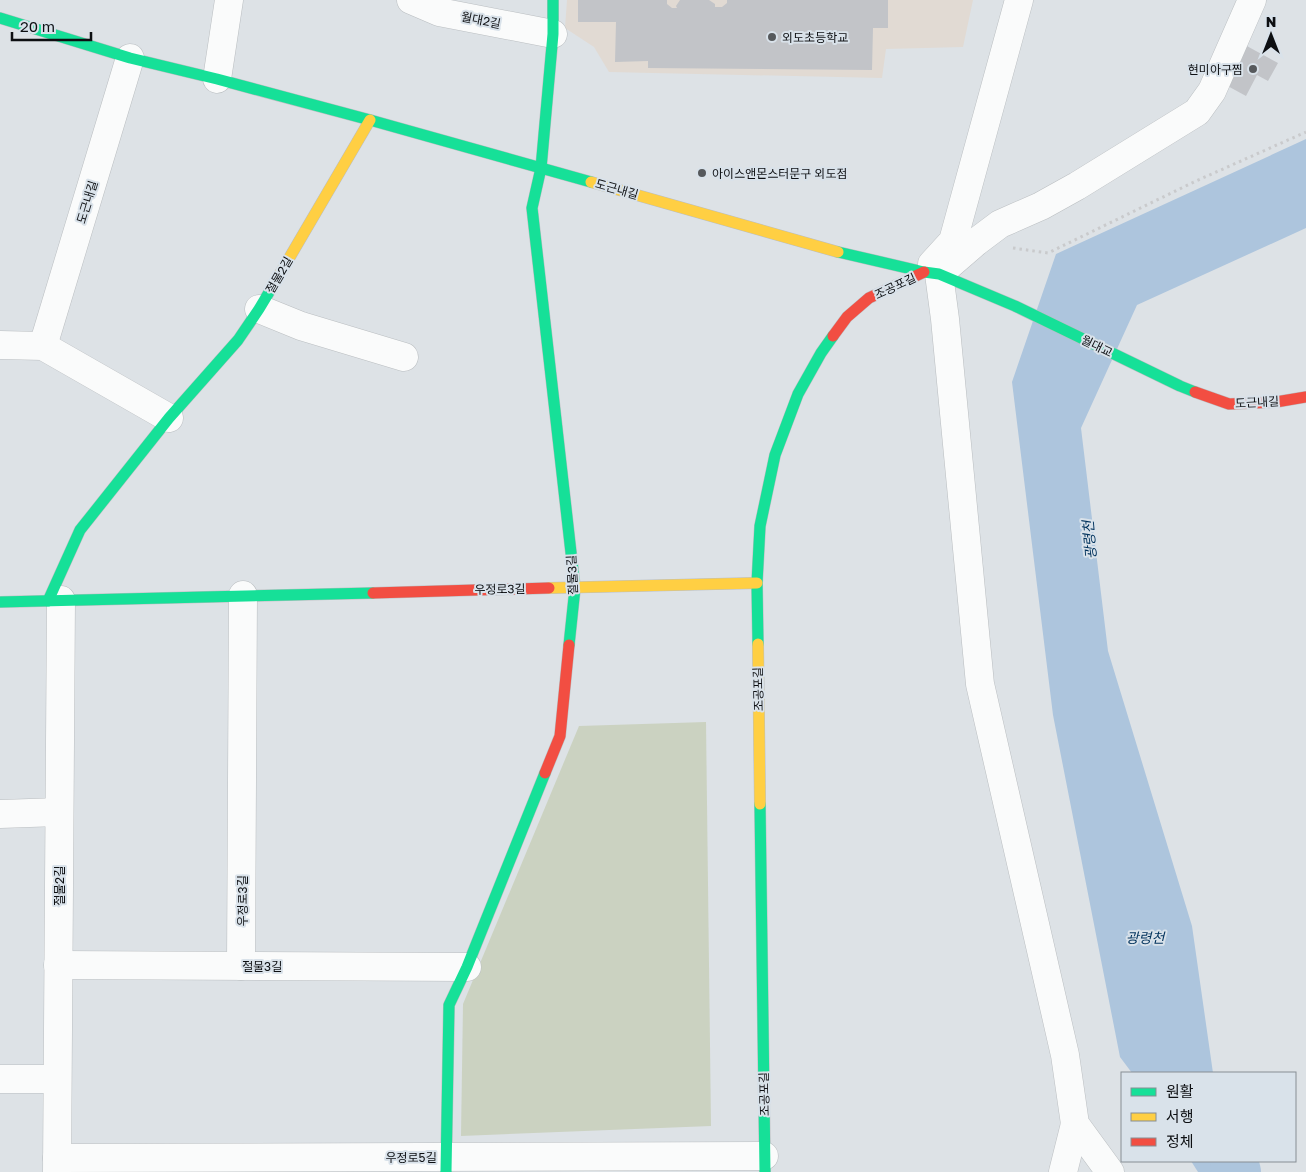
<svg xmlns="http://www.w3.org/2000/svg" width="1306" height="1172" font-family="'Golos Text','Noto Sans KR',sans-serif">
  <rect width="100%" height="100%" fill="#dde2e6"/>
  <path fill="#e1dad3" d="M567 0H973L963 47 886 49 882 78 609 72 594 47 565 28Z"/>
  <path fill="#cbd2c1" d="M706 722 711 1126 461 1136 463 1004 579 726Z"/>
  <g fill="#adc5dd">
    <path d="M1306 139V228L1137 305 1081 428 1108 651 1192 926 1213 1073H1132L1120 1057 1053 715 1012 382 1056 254Z"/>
    <path d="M1191 1161H1234L1237 1172H1198Z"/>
  </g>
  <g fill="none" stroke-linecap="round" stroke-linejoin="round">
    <path stroke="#adc5dd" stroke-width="48" d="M1234 1161 1237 1172"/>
  </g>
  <g fill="#c2c4c8">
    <path d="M578 0H667V4L672 8H677L676 6 680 0H709L715 4V7H722L727 3V0H888V28H873L872 70 648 68V61L615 62 616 22H578Z"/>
    <path d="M1245 45 1278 63 1268 81 1257 75 1246 96 1224 84Z"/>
  </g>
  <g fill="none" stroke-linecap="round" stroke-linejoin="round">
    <g stroke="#babec1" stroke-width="29">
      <g id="street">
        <path d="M411 0 439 12 553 34"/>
        <path d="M217 79 229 0"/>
        <path d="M932 264 953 241 1019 0"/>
        <path d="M259 309 301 326 404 357"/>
        <path d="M0 345 43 346 169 418"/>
        <path d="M43 346 130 58"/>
        <path d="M0 814 59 812"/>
        <path d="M58 965 467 967"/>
        <path d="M241 966 243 595"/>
        <path d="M0 1079H57"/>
        <path d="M57 1158 764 1156"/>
        <path d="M57 1172 61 600"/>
        <path d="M1063 1172 1075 1124"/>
        <path d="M1110 1172 1075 1124 1065 1055 980 684 945 319 939 274 976 242 1000 224 1041 206 1077 186 1197 112 1212 91 1252 0"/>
      </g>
    </g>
    <g stroke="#babec1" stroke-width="12">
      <g id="fast">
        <path d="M553 0V34L541 168 532 208 575 588 569 645"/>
        <path d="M0 18 130 58 217 79 370 120 591 182"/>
        <path d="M838 252 924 272 939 274 1015 306 1180 386 1195 392"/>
        <path d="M48 601 80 530 169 418 238 340 259 309 274 284"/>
        <path d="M0 602 373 593"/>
        <path d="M758 644 757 583 760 526 775 455 798 394 821 353 833 336"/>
        <path d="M760 804 765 1172"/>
        <path d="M446 1172 449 1005 467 967 545 773"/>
      </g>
    </g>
    <g stroke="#babec1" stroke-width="12">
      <g id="slow">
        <path d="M591 182 838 252"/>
        <path d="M274 284 370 120"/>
        <path d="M549 588 757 583"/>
        <path d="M758 644 760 804"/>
      </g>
    </g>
    <g stroke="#babec1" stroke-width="12">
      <g id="jam">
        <path d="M833 336 847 317 869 298 924 272"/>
        <path d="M1195 392 1229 404 1276 402 1306 397"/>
        <path d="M373 593 549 588"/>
        <path d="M545 773 560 736 569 645"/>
      </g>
    </g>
    <path stroke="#c9cacc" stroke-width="3" stroke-dasharray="2.5 4" stroke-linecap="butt" d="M1013 248 1048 253 1196 181 1306 132"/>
    <use href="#street" stroke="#fafbfb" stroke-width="28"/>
    <use href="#fast" stroke="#16e098" stroke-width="11"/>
    <use href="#slow" stroke="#ffcf43" stroke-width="11"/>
    <use href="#jam" stroke="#f24e42" stroke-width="11"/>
  </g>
  <g fill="#56595c" stroke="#d9e2ea" stroke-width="2">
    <circle cx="772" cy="37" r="5"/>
    <circle cx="1253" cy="69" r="5"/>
    <circle cx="702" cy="173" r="5"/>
  </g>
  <g text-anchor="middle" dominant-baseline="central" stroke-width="4" stroke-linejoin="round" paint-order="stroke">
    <g font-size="12" fill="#0d0f12" stroke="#d9e2ea">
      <text transform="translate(481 20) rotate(11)">월대2길</text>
      <text transform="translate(617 189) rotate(16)">도근내길</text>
      <text transform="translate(87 202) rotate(-73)">도근내길</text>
      <text transform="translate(279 275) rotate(-60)">절물2길</text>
      <text transform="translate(895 286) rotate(-25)">조공포길</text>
      <text transform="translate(1097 346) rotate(26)">월대교</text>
      <text transform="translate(1257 402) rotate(-3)">도근내길</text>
      <text transform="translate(572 575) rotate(-93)">절물3길</text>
      <text transform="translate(500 589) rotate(-1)">우정로3길</text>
      <text transform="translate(758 689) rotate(-91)">조공포길</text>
      <text transform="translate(59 886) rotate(-90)">절물2길</text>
      <text transform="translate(242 901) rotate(-90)">우정로3길</text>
      <text x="262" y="966">절물3길</text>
      <text transform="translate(764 1094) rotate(-91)">조공포길</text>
      <text x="411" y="1157">우정로5길</text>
    </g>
    <g font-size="12" fill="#0d0f12" stroke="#d9e2ea" text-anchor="start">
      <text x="782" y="37">외도초등학교</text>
      <text x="1243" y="69" text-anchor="end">현미아구찜</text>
      <text x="712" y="173">아이스앤몬스터문구 외도점</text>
    </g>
    <g font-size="14" font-style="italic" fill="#00325c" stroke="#d9e2ea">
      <text transform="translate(1089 540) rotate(-95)">광령천</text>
      <text x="1145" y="937">광령천</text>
    </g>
  </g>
  <rect x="1121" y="1072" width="175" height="90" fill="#d9e2ea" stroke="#878e94"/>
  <rect x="1131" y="1088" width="25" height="8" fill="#16e098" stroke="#878e94"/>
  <text x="1166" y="1097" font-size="15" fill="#0d0f12">원활</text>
  <rect x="1131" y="1113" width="25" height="8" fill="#ffcf43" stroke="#878e94"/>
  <text x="1166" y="1122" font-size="15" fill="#0d0f12">서행</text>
  <rect x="1131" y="1138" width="25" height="8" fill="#f24e42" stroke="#878e94"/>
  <text x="1166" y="1147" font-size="15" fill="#0d0f12">정체</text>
  <g transform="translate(1271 35)" stroke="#d9e2ea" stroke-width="4" paint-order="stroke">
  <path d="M0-4L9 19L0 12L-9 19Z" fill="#0d0f12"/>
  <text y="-8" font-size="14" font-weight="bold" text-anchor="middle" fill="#0d0f12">N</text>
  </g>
  <path d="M12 32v8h79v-8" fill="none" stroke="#0d0f12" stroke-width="2.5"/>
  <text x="20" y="32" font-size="15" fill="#0d0f12" stroke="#d9e2ea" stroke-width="4" paint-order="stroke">20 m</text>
</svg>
